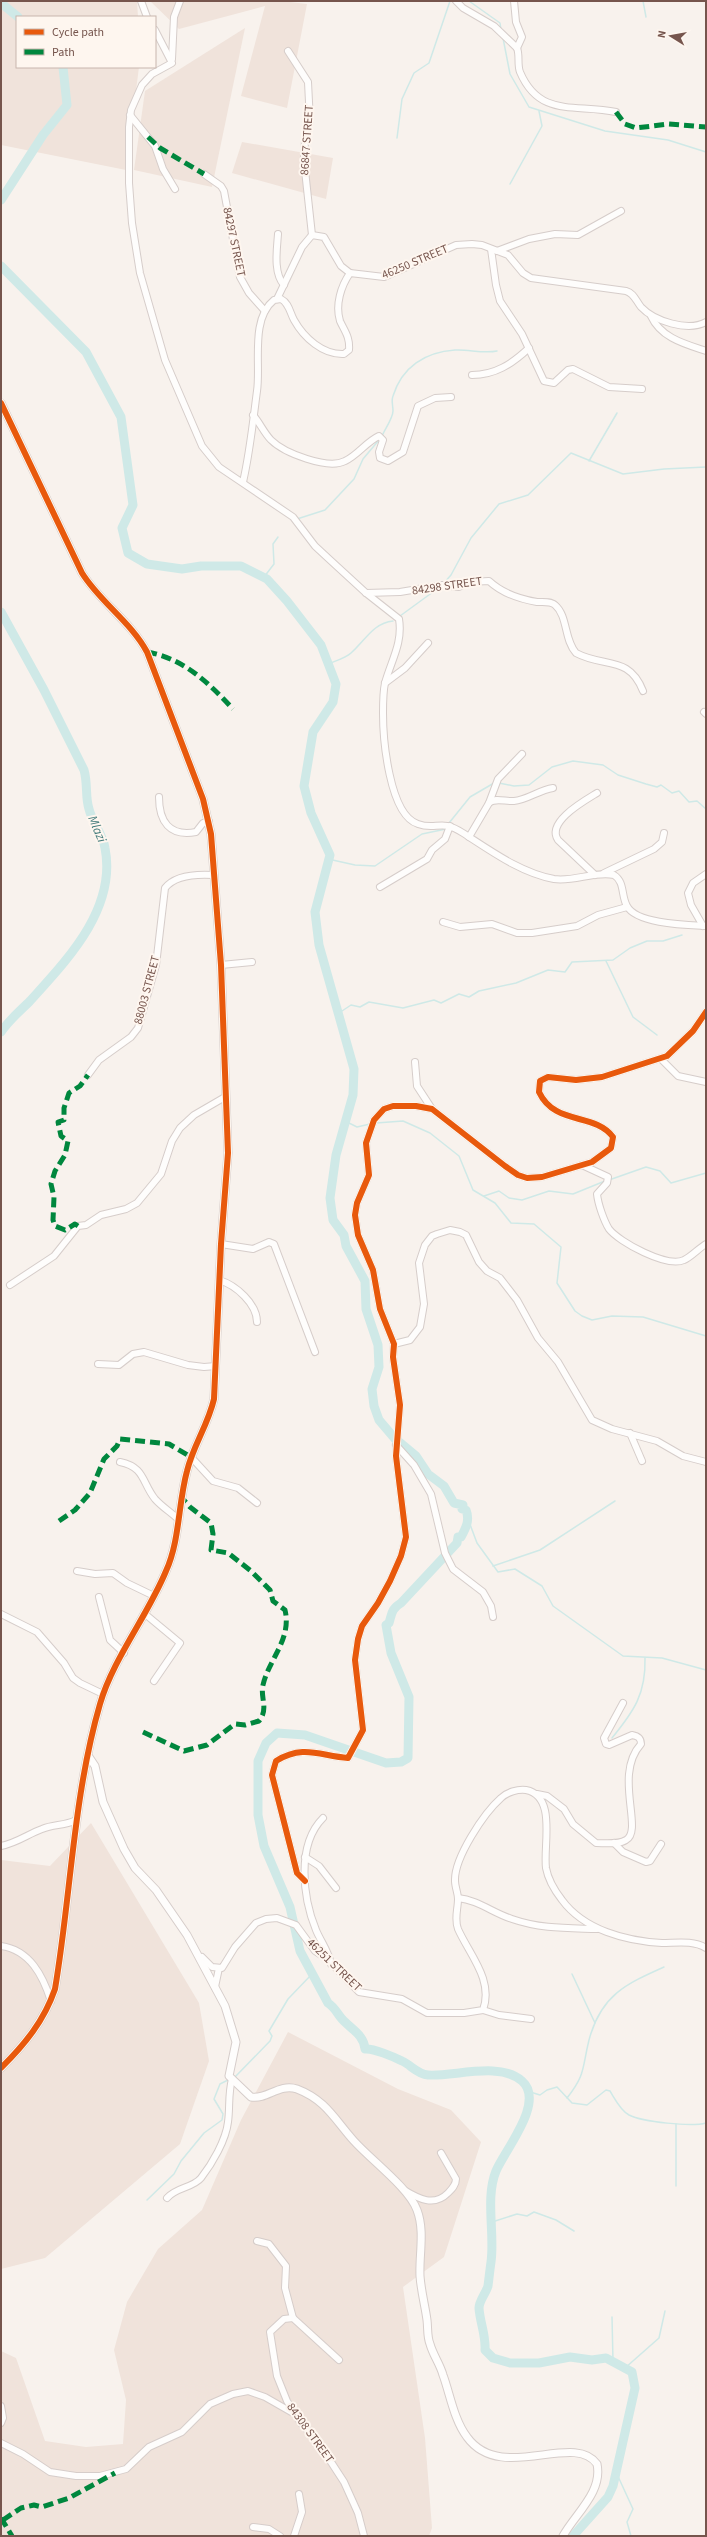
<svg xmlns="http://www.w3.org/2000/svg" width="707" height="2537" font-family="'Source Sans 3',sans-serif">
  <rect width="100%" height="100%" fill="#f8f2ed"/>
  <g fill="#f0e3db">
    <path d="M1 1H137L138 17H17V67H139L126 170 1 145Z"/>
    <path d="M150 1H281L307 4 287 108 241 96 265 6 179 29Z"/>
    <path d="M245 28 212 187 134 170 145 91Z"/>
    <path d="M242 142 333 158 326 199 232 173Z"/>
    <path d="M91 1823 199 2003 209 2061 180 2144 45 2258 1 2269V1860L50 1866Z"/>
    <path d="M288 2032 398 2089 451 2110 481 2142 444 2257 403 2287 425 2438 432 2528 429 2536H1V2351L16 2358 45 2441 86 2447 123 2444 126 2400 114 2350 127 2302 158 2249 202 2210 241 2120Z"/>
  </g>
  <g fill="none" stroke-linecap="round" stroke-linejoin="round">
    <g stroke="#cfe9e7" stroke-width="1.5">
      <path d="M469 1 500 23 501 30"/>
      <path d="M643 1 646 17"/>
      <path d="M503 38 510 74 529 107 605 131 668 140 706 152"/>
      <path d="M397 138 402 99 414 73 429 63 450 1"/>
      <path d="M510 184 542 126 539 111"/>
      <path d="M382 436C385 429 393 418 393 411 393 405 391 401 393 396 402 367 425 352 455 350 468 349 483 354 497 351"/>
      <path d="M589 461 617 413"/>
      <path d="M297 519 325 510 354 479 363 459 379 440"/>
      <path d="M264 577 274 564 273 544 278 537"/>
      <path d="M443 584 451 575 471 538 499 504 528 495 571 453 623 474 664 469 706 467"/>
      <path d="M400 616 437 589"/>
      <path d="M328 664C335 661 346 658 351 653 365 641 373 623 393 621"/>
      <path d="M499 783 514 786 529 785 552 767 573 761 603 765 618 775 646 784 657 787 661 785 672 793 679 791 689 802 697 801 706 809"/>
      <path d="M449 823 470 797 494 783"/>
      <path d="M328 859 355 865 375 866 422 834 446 829"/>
      <path d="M606 961 633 1017 657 1035"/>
      <path d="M339 1013 351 1005 360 1007 369 1002 403 1008 434 1000 441 1003 459 994 469 997 479 991 516 983 548 970 565 972 572 962 613 960 630 948 647 941H663L682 935"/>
      <path d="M345 1121 357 1127 370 1124"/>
      <path d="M376 1123 403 1121 430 1133 459 1156 473 1190 495 1203 511 1223 534 1224 561 1247 557 1283 575 1311 582 1316 592 1320 612 1316 643 1317 706 1336"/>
      <path d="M609 1180 646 1167 660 1171 671 1183 706 1173"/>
      <path d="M484 1196 499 1191 509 1198 522 1200 549 1191 573 1194 605 1181"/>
      <path d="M468 1519 477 1543 498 1572 515 1569 542 1586 553 1606 623 1656 662 1658 706 1670"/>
      <path d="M493 1566 540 1550 615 1501"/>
      <path d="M612 1738C634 1711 646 1694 645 1658"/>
      <path d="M572 1974 595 2023"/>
      <path d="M235 2077 270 2041 272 2036 269 2031 288 1999 312 1974"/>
      <path d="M527 2091 540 2095 547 2090 557 2087 572 2103 587 2105 606 2090 610 2091C615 2099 620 2110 629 2115 643 2122 691 2127 706 2123"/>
      <path d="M567 2098C586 2074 582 2068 589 2040 601 1995 626 1984 664 1967"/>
      <path d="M676 2186V2124"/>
      <path d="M147 2200 174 2174 181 2161 204 2133 222 2120 223 2114 214 2099 220 2084 228 2080"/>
      <path d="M492 2222 517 2214 527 2216 534 2212 556 2220 574 2231"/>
      <path d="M612 2317 613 2361"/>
      <path d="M625 2368 659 2338 665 2311"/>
      <path d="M616 2472 633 2509 627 2522 631 2536"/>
    </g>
    <g stroke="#cfe9e7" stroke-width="9">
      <path d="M1 3 18 17"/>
      <path d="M1 200 43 135 67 105 63 67"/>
      <path d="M1 266 86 352 121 417 133 505 122 528 128 553 147 564 182 569 201 566H241L267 579 287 601 321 645 336 684 333 702 313 732 304 786 311 813 330 855 315 912 319 945 354 1069 353 1095 336 1155 330 1198 333 1220 344 1235 346 1246 365 1281 366 1309 378 1345 379 1367 372 1389 374 1406 379 1420 396 1440"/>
      <path d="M1 612 44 690 84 770C88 784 85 797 89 809 92 822 103 834 105 848 117 909 67 960 30 1001 20 1011 9 1020 1 1032"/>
      <path d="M398 1441 416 1456 428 1474 444 1486 454 1503 463 1505 462 1509 466 1510C470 1520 466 1528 461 1537H458L457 1543 401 1603C391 1609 392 1614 389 1623L386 1625 391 1653 409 1697 408 1758 401 1762 386 1763 305 1735 277 1733 266 1743 258 1761V1815L264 1846 290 1907 300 1951 328 2003C336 2008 338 2016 345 2022 353 2030 364 2036 365 2049 373 2048 394 2057 402 2061 411 2065 417 2074 428 2075 453 2077 500 2061 522 2081 546 2102 504 2151 496 2171 485 2198 495 2233 491 2262 490 2269 489 2278 488 2286 486 2293 479 2301 479 2308 480 2323 486 2335 485 2350L493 2358 510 2363H539L570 2357 592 2360 606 2358 632 2372 635 2388 613 2486 608 2497 573 2536"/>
    </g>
    <g stroke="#d6cdca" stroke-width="8">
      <g id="minor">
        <path d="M141 1 147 17"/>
        <path d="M456 1 463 8 494 26 517 48C520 56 517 64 520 72 540 119 577 103 616 112"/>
        <path d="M514 1 516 22 522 37 517 48"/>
        <path d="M155 30 172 63 152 74 142 85 131 110 129 127V183L132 223 140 273 165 360 202 446 219 467 293 517 315 546 329 559 366 593 399 619C403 643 391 661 385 683 383 692 383 703 383 713 383 738 389 815 418 824 437 831 440 818 463 833 491 851 521 873 554 879 574 882 594 871 614 875 625 882 621 896 627 906 636 924 688 925 706 926"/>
        <path d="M288 51 308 82 310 122 305 140 304 161 312 235"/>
        <path d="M172 59 174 17 180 1"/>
        <path d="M130 115 155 146 163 169 175 189"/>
        <path d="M204 174 221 186 224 191 240 277 249 293 265 311"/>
        <path d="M278 234C277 249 273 273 284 285"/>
        <path d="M491 249 496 285 500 301 522 334 544 381 554 383 568 370 573 369 609 387 642 389"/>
        <path d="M497 251 529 239 555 234 578 235 621 211"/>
        <path d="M277 299 302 247 312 235 324 237 341 266 350 273"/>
        <path d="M651 316C661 338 685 344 706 351"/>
        <path d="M472 375C495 375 512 364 529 348"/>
        <path d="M253 415C260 423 264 433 271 440 284 453 328 470 345 461 358 455 366 442 379 436L383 440 379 452 380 458 388 461 403 452 418 406 435 398 451 397"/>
        <path d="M243 482C250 452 253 421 257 391 261 365 250 319 274 300L281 299C289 303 290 313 294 320 304 338 323 355 344 354L349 350C350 337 345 332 340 321 335 305 341 286 350 273L384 277 456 245 472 244 482 245 508 255 523 273 531 278 626 291C634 293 636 301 641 307 654 321 688 332 706 322"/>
        <path d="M366 593 400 592 442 585 459 587 469 582 489 581C503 594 519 599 537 602 543 602 551 601 555 605 568 616 564 640 576 653 604 668 629 655 643 691"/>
        <path d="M385 683 405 668 428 643"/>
        <path d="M704 712 706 714"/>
        <path d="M159 797C159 821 169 837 196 832L203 823 209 821"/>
        <path d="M489 803C495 797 506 802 514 801 527 800 539 790 553 788"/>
        <path d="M469 837 489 803 498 779 522 754"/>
        <path d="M604 873 654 849 662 842 664 833"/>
        <path d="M595 875 558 840C546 822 584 801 597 793"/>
        <path d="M380 887 427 859 432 850 445 839 450 826"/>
        <path d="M443 922 460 927 492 924 517 933H532L577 926 598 915 627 907"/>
        <path d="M703 926 691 905 688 893 693 883 706 874"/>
        <path d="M221 965 252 962"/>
        <path d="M661 1059 678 1076 706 1082"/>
        <path d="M415 1062 417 1086 432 1109"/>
        <path d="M88 1075 99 1060 131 1037 138 1028 156 965 165 888C175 875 198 874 214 875"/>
        <path d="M582 1165 608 1177 607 1183 597 1194C598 1204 604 1221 609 1229 619 1242 667 1268 684 1260 691 1257 699 1248 706 1244"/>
        <path d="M221 1244 253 1249 269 1242 274 1244 315 1352"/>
        <path d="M219 1280C236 1285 257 1304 257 1322"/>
        <path d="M10 1285 54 1256 78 1226 86 1225 101 1215 126 1209 137 1203 161 1174 172 1141 180 1128 194 1115 225 1097"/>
        <path d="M394 1344 410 1340 420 1327 424 1304 419 1263 425 1245 432 1236 437 1234 450 1230 460 1232 466 1235 479 1262 487 1271 500 1278 517 1300 538 1338 558 1362 592 1420 612 1429 657 1441 683 1456 706 1462"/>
        <path d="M98 1364 119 1365 133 1354 144 1352 188 1365 204 1367 216 1366"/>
        <path d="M630 1433 642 1461"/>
        <path d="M396 1445 414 1465 431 1494 445 1553 453 1569 483 1592 491 1606 493 1617"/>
        <path d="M191 1457 213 1481 238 1488 257 1503"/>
        <path d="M120 1462C145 1467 142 1483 155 1499 162 1507 172 1513 179 1520"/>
        <path d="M77 1571 95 1574 113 1573 127 1583 154 1596"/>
        <path d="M99 1597 110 1640 124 1653"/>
        <path d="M1 1614 37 1632 64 1663 73 1678 80 1683 103 1694"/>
        <path d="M145 1614 180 1643 154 1681"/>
        <path d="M537 1794 547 1796 564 1809 573 1824 596 1843C605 1843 618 1845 626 1840 644 1830 613 1775 641 1744 641 1738 638 1736 632 1735L609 1745 606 1744 604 1738 623 1703"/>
        <path d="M323 1818C296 1845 303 1898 316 1930 321 1942 328 1950 331 1964"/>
        <path d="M614 1843 623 1852 646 1862 650 1861 661 1844"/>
        <path d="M1 1846C17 1843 28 1834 42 1829 54 1824 65 1826 76 1820"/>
        <path d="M305 1857 319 1866 336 1888"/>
        <path d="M305 1881 297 1873 272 1775 276 1761C304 1744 320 1756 348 1758L363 1730 355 1660 358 1639 362 1626 378 1603 390 1581 401 1556 406 1537 396 1456 400 1405 393 1357 394 1344 380 1309 373 1270 358 1235 355 1215 357 1203 369 1175 366 1143 374 1120 384 1109 393 1106H416L432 1109 505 1166 518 1175 527 1178 542 1177 592 1162 611 1148 613 1137C594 1112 555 1126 539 1092L540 1081 548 1077 576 1080 602 1077 667 1056 693 1031 706 1012"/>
        <path d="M458 1898C478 1900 493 1913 512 1919 541 1929 567 1928 597 1929"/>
        <path d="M1 1946C30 1950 43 1976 51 2001"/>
        <path d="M202 1957 212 1967 222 1968 235 1947 256 1923 266 1919 277 1918 296 1925 315 1951 327 1959 359 1992 402 1999 427 2013H464L483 2010C494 1980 469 1954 458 1929 454 1919 458 1909 458 1899 458 1893 455 1887 455 1881 454 1858 484 1813 501 1798 507 1792 518 1789 526 1790 557 1796 543 1845 546 1868 548 1879 555 1891 562 1900 584 1930 626 1941 662 1943 676 1943 693 1940 706 1948"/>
        <path d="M215 1987 219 1968"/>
        <path d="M483 2010 499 2015 531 2019"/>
        <path d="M404 2190C419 2199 434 2207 448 2193 452 2189 456 2185 456 2179L441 2153"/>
        <path d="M167 2198C176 2187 193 2188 201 2178 212 2164 226 2140 228 2122 230 2108 228 2094 232 2079"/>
        <path d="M257 2241 269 2244 286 2266 285 2288 293 2318"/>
        <path d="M339 2360 293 2318 284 2319 270 2332 277 2376 287 2401 300 2422 318 2442 344 2482 358 2513 364 2536"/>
        <path d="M1 2406 3 2418 1 2423"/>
        <path d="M1 2443 23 2454 50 2472 76 2476H100L126 2469 149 2447 182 2432 210 2404 233 2394 248 2391 265 2397 293 2413"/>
        <path d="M253 2527 269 2529 280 2536"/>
        <path d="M294 2536 302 2512 299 2494"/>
      </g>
    </g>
    <g stroke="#d6cdca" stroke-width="9">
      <g id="tertiary">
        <path d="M1 403 82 573C100 602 131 622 147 652L203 799 211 834 221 965 228 1153 221 1244 214 1399C208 1425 193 1446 187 1471 178 1504 180 1540 166 1571 148 1615 113 1659 100 1704 73 1797 71 1895 55 1989 44 2021 25 2044 1 2068"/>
        <path d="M89 1757 95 1766 103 1802 124 1849 135 1868 156 1890 187 1935 225 2006 236 2042 229 2076 251 2097C267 2100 279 2083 297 2089 326 2100 335 2120 354 2141 371 2160 409 2188 417 2210 425 2231 419 2254 420 2276 421 2291 425 2305 427 2320 428 2328 427 2337 430 2344 433 2355 440 2364 443 2375 450 2394 454 2420 467 2437 501 2484 574 2431 597 2464 603 2492 575 2514 563 2536"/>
      </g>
    </g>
    <use href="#minor" stroke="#fefdfc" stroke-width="6"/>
    <use href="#tertiary" stroke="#fefdfc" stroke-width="7"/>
    <g stroke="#00873e" stroke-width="5" stroke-dasharray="10 5" stroke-linecap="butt">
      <path d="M616 112 625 124 636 128 669 124 706 127"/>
      <path d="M148 137 160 148 204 174"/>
      <path d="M147 652C183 658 209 683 233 709"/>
      <path d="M78 1226 75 1224 65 1230 55 1226 53 1220 54 1197 51 1184 55 1171 65 1155 68 1141 61 1136 58 1122 64 1120V1108L69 1093 80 1086 88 1075"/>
      <path d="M59 1521 75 1510 90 1493 104 1459 117 1446 120 1439 169 1444 191 1457"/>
      <path d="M143 1732 184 1751 207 1745 235 1724 245 1725 259 1721C269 1709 260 1698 263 1685 269 1659 292 1639 285 1610L273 1601 270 1590 251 1571 228 1553 211 1550 213 1534 211 1523 190 1507 182 1498"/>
      <path d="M1 2518 12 2536"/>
      <path d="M3 2520 21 2508 34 2505 42 2507 69 2498 115 2473"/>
    </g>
    <g stroke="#fef6ef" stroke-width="8">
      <g id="cycleway">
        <path d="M1 403 82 573C100 602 131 622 147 652L203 799 211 834 221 965 228 1153 221 1244 214 1399C208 1425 193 1446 187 1471 178 1504 180 1540 166 1571 148 1615 113 1659 100 1704 73 1797 71 1895 55 1989 44 2021 25 2044 1 2068"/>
        <path d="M305 1881 297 1873 272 1775 276 1761C304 1744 320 1756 348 1758L363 1730 355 1660 358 1639 362 1626 378 1603 390 1581 401 1556 406 1537 396 1456 400 1405 393 1357 394 1344 380 1309 373 1270 358 1235 355 1215 357 1203 369 1175 366 1143 374 1120 384 1109 393 1106H416L432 1109 505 1166 518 1175 527 1178 542 1177 592 1162 611 1148 613 1137C594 1112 555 1126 539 1092L540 1081 548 1077 576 1080 602 1077 667 1056 693 1031 706 1012"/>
      </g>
    </g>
    <use href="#cycleway" stroke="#e8590c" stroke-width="6"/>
  </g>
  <g text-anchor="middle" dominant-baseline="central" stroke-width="4" stroke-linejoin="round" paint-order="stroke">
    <g font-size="12" fill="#76554d" stroke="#fef6ef">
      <text transform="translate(307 140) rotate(-86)">86847 STREET</text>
      <text transform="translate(234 242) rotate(78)">84297 STREET</text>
      <text transform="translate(415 262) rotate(-23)">46250 STREET</text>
      <text transform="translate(447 586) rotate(-8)">84298 STREET</text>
      <text transform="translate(147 990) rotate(-75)">88003 STREET</text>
      <text transform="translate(334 1965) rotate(44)">46251 STREET</text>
      <text transform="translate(310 2433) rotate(54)">84308 STREET</text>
    </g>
    <g font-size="13" font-style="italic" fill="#417a7a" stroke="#fef6ef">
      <text transform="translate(97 829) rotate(67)">Mlazi</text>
    </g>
  </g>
  <rect width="707" height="2537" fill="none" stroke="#76554d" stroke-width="4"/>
  <rect x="16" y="16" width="140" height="52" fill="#fef6ef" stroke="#c8b6ae"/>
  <rect x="24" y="29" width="20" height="6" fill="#e8590c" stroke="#c8b6ae"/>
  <text x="52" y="36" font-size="12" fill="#76554d">Cycle path</text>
  <rect x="24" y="49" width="20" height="6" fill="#00873e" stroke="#c8b6ae"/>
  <text x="52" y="56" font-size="12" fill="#76554d">Path</text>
  <g transform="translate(671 36) rotate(281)" stroke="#fef6ef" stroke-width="3" paint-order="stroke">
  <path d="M0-3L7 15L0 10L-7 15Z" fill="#76554d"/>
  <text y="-6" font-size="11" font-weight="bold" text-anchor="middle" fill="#76554d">N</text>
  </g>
</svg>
